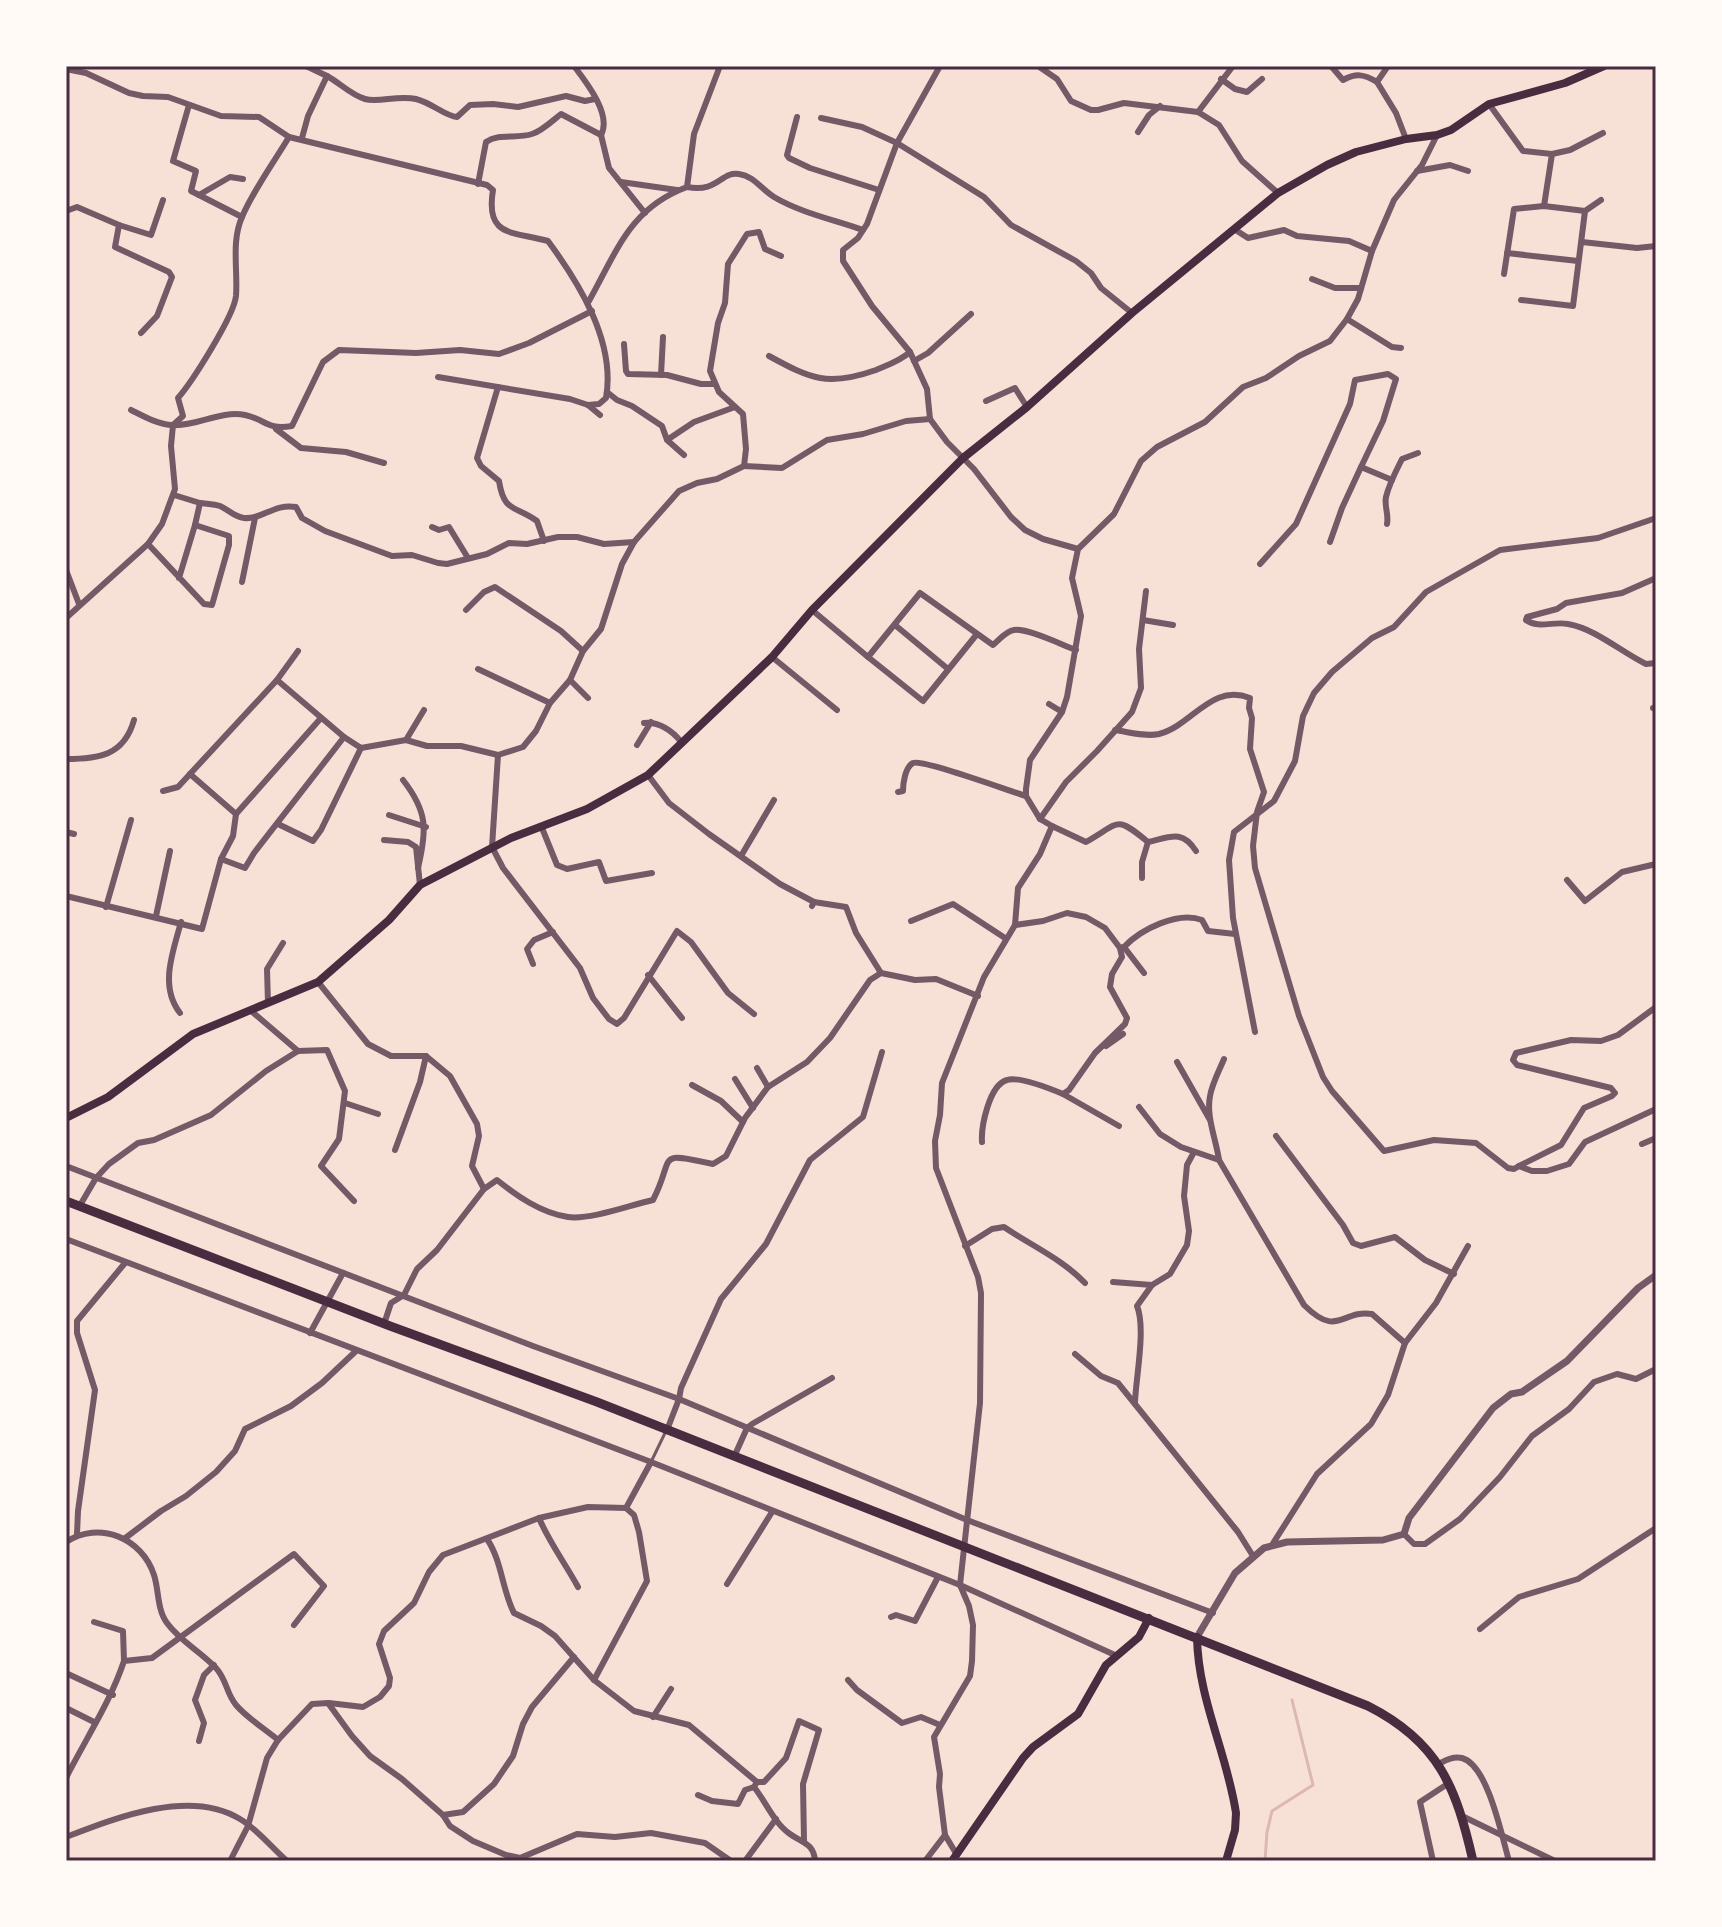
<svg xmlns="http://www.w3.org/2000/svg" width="1722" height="1927" font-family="Figtree,sans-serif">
  <rect width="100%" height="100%" fill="#f7e1d7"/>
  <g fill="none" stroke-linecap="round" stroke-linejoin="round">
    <path stroke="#dcb8b0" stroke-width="3" d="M1265 1861 1267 1832 1272 1811 1313 1785 1292 1700"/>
    <path stroke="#755966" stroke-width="3" d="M651 1462 665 1433"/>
    <g stroke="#755966" stroke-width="6">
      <path d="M940 66 897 143 867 224 858 238 843 250V261L872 306 910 352 927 389 930 419 947 442 974 469 1011 517 1025 530 1043 539 1078 549"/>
      <path d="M1038 66 1057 79 1071 101 1091 110H1098L1124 103 1198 112 1219 125 1242 161 1278 193"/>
      <path d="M1331 66 1343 80C1356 73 1364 74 1377 82"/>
      <path d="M1388 66 1377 82 1396 113 1406 139"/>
      <path d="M66 69 86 73 129 93 143 96 168 97 221 116 259 117 289 137 487 185 493 190C485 238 513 231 548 241 579 283 616 342 606 398L599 404 588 405"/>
      <path d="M327 76C340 83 351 95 365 99 378 103 398 95 416 99 432 103 445 116 457 117L470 105 493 104 518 107 566 96 585 101 595 99"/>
      <path d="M1221 79 1235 89 1247 92 1262 79"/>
      <path d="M1489 104 1523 151 1552 154 1544 206"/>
      <path d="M189 105 173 161 196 171 191 191 199 195 230 177 243 179"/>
      <path d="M1198 112 1233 66"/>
      <path d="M797 117 787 155 789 158 810 168 879 190"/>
      <path d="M821 118 862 127 897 143 984 197 1011 225 1076 261 1091 273 1101 288 1132 313"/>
      <path d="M1138 132 1149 115 1160 106"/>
      <path d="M601 135 609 168 645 213"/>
      <path d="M302 138 308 116 327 76 306 66"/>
      <path d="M1552 154 1570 150 1603 133"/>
      <path d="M1417 171 1450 165 1468 171"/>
      <path d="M621 182 677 190"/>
      <path d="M478 184 486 142C499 133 517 139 532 134 542 131 552 121 561 114L601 135C612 115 587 83 574 66"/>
      <path d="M687 187C718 193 721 171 739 174 754 176 761 189 774 197 801 213 835 220 863 230"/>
      <path d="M199 195 242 217"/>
      <path d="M66 211 77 207 119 225 115 247 169 272 172 277 157 316 141 333"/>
      <path d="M119 225 151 235 163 200"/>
      <path d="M1234 229 1248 238 1284 230 1297 236 1349 241 1372 251"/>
      <path d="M1582 242 1637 248 1656 246"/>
      <path d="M1507 253 1578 261"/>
      <path d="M1504 274 1514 209 1544 206 1585 211"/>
      <path d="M1312 279 1335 288H1361"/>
      <path d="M1521 300 1573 306 1585 211 1601 200"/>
      <path d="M589 301C617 251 630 208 687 187L694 134 720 66"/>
      <path d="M1347 319 1392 347 1401 348"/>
      <path d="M624 344 626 371 628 374 667 375 701 384H714"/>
      <path d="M769 356C811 379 828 387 876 370 888 365 900 361 910 352"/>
      <path d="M914 361 928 353 971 314"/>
      <path d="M661 375 663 337"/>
      <path d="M438 377 570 399 588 405 600 415"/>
      <path d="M498 387 477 458 481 466 499 481C504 513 515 505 537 521L544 541"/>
      <path d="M607 392 617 400 632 406 662 426 667 440 684 455 667 440 694 422 735 407"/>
      <path d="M986 401 1015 388 1027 407"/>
      <path d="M131 410C143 416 157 424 171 425 196 427 220 410 245 415 267 420 266 430 292 426L323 362 339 350 416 353 460 350 499 354 529 343 592 311"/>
      <path d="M276 429 301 448 346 452 384 463"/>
      <path d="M744 466 782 468 827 440 863 434 906 421 930 419"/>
      <path d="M174 495 200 503 195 525"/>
      <path d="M200 503C207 504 214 504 220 506 229 510 234 517 244 518 262 520 274 503 296 507L302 518 325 531 392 556 412 555 438 563 447 564 487 554 509 543 527 544 558 537H577L604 544 634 542"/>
      <path d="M1387 524C1389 514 1384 506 1386 497 1389 484 1396 471 1402 459L1418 453"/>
      <path d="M432 527 439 530 449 527 468 558"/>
      <path d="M1330 542 1342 508 1361 467"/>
      <path d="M148 544 204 604 212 605 229 545V536L195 525 179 578"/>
      <path d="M1260 564 1296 524 1350 404 1355 380 1388 374 1396 379 1383 421 1361 467 1392 480"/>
      <path d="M66 570 79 604"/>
      <path d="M1656 578 1622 593 1566 603 1557 609 1527 617 1526 620C1538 629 1554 621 1568 624 1596 629 1621 652 1646 664L1656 663"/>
      <path d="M242 582 255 518"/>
      <path d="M466 610 484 592 495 587 561 631 583 651"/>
      <path d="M812 610 868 657"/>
      <path d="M66 618 148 544 162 524 175 489 171 446 173 425 183 416 178 398C192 382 234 316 236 296 238 270 231 242 242 217 254 189 274 162 289 137"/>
      <path d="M1143 620 1173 625"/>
      <path d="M895 625 948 669"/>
      <path d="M977 634 923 701 868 657 920 593 993 645C999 640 1006 631 1014 630 1028 628 1062 645 1076 650"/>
      <path d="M772 657 837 710"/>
      <path d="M478 669 550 703"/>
      <path d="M277 680 344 737 361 748 406 740 427 746H461L498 755 523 747 536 731 550 703 570 680 583 651 601 629 622 564 634 542 679 491 697 483 717 479 744 466 746 449 743 414 719 392 710 371 718 323 725 303 728 264 747 234 759 232 765 249 781 256"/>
      <path d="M570 680 588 698"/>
      <path d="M1049 704 1062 712"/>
      <path d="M1653 708H1656"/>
      <path d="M644 723C658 721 673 731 681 742"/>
      <path d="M1115 730C1129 732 1145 737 1159 734 1193 725 1211 683 1250 698L1249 708 1252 718 1250 749 1264 792 1257 812 1253 846 1255 868 1265 902 1299 1016 1323 1077 1332 1091 1384 1151 1434 1140 1476 1143 1508 1168 1514 1169 1519 1166 1532 1171H1547L1569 1164 1585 1142 1656 1109"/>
      <path d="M406 740 424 710"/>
      <path d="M637 745 651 722"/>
      <path d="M498 755 492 847 503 868 580 968 593 998 609 1019 617 1024 624 1018 677 931 691 942 728 993 754 1014"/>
      <path d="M66 759C98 759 124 756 134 720"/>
      <path d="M190 774 236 814"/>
      <path d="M648 775 669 803 709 834 780 884 814 902 812 906"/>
      <path d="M403 780C428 812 427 830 418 868"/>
      <path d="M163 791 178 787 190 774 277 680 298 651"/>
      <path d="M898 792 903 791C903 784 905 767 913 763 923 759 1009 791 1026 796"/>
      <path d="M389 815 426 827"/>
      <path d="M1040 819 1066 782 1097 751 1132 712 1141 688 1139 649 1146 591"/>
      <path d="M278 824 313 841 321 830 361 748"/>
      <path d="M1052 826 1086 842C1121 822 1115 815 1148 842 1170 837 1182 829 1196 851"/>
      <path d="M542 828 557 865 567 869 599 862 606 881 652 873"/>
      <path d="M66 832 74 834"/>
      <path d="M384 840 408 842 416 847 420 885"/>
      <path d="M741 856 774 800"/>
      <path d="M221 859 245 868 254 853 344 737"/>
      <path d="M1142 878V862L1148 842"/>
      <path d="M1567 880 1585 901 1622 872 1656 864"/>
      <path d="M66 896 202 929 221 859 233 836 236 814 321 718"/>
      <path d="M814 902 846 907 856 933 881 973"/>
      <path d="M106 907 131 820"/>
      <path d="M156 916 170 851"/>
      <path d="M911 921 953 904 1005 938"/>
      <path d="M1124 947C1141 929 1178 911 1202 920L1208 931 1235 934"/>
      <path d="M1120 948 1124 947 1144 973"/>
      <path d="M533 964 527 949 534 940 553 932"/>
      <path d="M648 975 682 1018"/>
      <path d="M318 982 368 1044 391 1056H426"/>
      <path d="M268 1003 267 969 283 943"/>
      <path d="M250 1010 298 1051"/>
      <path d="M180 1013C159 986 173 952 181 922"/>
      <path d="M1255 1032 1233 918 1229 860 1234 832 1274 801 1295 761 1303 716 1314 693 1332 672 1372 638 1394 627 1426 592 1500 550 1598 538 1656 518"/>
      <path d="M1106 1046 1123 1034"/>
      <path d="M1224 1059C1219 1071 1212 1084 1210 1096 1206 1117 1216 1139 1219 1160L1304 1305C1338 1339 1342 1309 1372 1314L1405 1343"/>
      <path d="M1177 1062 1210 1120"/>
      <path d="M757 1068 768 1087"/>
      <path d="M735 1079 753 1108"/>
      <path d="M692 1085 721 1101 743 1122"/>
      <path d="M1063 1094 1119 1126"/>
      <path d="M345 1103 378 1114"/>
      <path d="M1139 1107 1160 1134 1181 1147 1219 1160"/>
      <path d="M1276 1136 1343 1225 1353 1243 1361 1246 1395 1237 1425 1260 1454 1274"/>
      <path d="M982 1142C981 1127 989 1085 1007 1080 1019 1076 1051 1089 1063 1094L1069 1090 1095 1053 1125 1024 1127 1018 1110 987 1112 974 1122 957 1120 948 1105 928 1086 917 1067 913 1043 921 1015 925"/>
      <path d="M1642 1144 1656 1138"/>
      <path d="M395 1150 420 1082 426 1056 450 1076 477 1124 479 1136 472 1166 484 1189"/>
      <path d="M66 1166 533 1346 679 1399 967 1520 1213 1613"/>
      <path d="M1519 1166 1561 1145 1584 1108 1612 1096 1615 1093 1611 1088 1517 1065 1513 1060 1516 1053 1571 1040 1601 1041 1618 1035 1656 1007"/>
      <path d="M79 1207 96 1178 109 1164 138 1143 154 1140 211 1115 266 1071 298 1051 327 1050 345 1091 339 1139 321 1166 354 1201"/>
      <path d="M66 1239 651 1462 960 1585 1115 1655"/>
      <path d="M965 1246 992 1229 1004 1227C1032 1246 1062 1259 1085 1283"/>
      <path d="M1113 1282 1152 1285"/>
      <path d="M384 1324 391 1303 404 1295 417 1269 437 1250 484 1189 497 1180C517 1196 541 1213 568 1217 591 1220 630 1205 653 1200 676 1156 653 1151 713 1164L726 1156 745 1118 768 1087 807 1062 830 1038 870 980 881 973 915 980 936 979 978 996"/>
      <path d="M310 1333 343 1273"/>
      <path d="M1075 1354 1101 1376 1118 1383 1238 1532 1253 1556"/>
      <path d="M1135 1402C1136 1377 1146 1328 1137 1306L1152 1285 1170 1274 1187 1245 1189 1231 1184 1196 1187 1165 1194 1152"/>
      <path d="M667 1430 679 1399 681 1388 721 1299 766 1244 810 1160 863 1117 882 1052"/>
      <path d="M734 1457 747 1428 752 1424 832 1378"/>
      <path d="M539 1518C549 1542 565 1563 578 1587"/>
      <path d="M77 1534 78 1511 95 1390 77 1333V1321L125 1263"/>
      <path d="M1404 1534 1414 1544H1425L1460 1519 1500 1477 1532 1436 1569 1409 1594 1382 1617 1374 1636 1379 1656 1369"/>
      <path d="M124 1539 161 1511 186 1496 216 1472 235 1451 245 1429 291 1406 322 1383 356 1351"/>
      <path d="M487 1539C502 1561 502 1590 514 1613L541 1626 555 1636 594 1680 634 1711 689 1725 757 1782 754 1787C766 1802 774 1823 790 1834 802 1843 814 1843 815 1861"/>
      <path d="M66 1542C99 1520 142 1538 154 1575 159 1590 157 1610 167 1623 180 1641 200 1651 216 1668 227 1680 226 1693 236 1705 247 1718 265 1729 278 1740"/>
      <path d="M1272 1545 1317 1474 1371 1424 1388 1395 1405 1343 1436 1303 1468 1246"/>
      <path d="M727 1584 772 1512"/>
      <path d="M891 1617 896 1615 915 1621 938 1577"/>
      <path d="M94 1622 123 1631 124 1661"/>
      <path d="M1480 1629 1519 1597 1578 1579 1656 1528"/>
      <path d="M68 1674 113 1695"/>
      <path d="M594 1680 647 1581 639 1532 634 1515 626 1508"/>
      <path d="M848 1680 857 1690 902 1723 921 1717 940 1725"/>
      <path d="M329 1703 363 1707 380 1697 389 1686 390 1678 379 1644 384 1631 414 1603 429 1572 443 1555 539 1518 588 1507 626 1508 651 1462"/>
      <path d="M66 1708 94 1722"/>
      <path d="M653 1717 671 1689"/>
      <path d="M199 1741 204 1723 195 1700 204 1675 214 1665"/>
      <path d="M1438 1764C1446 1760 1453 1756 1462 1758 1488 1765 1502 1837 1509 1861"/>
      <path d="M66 1778C86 1738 110 1703 124 1661L152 1658 294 1554 324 1586 294 1625"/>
      <path d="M757 1782H764L786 1758 799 1721 819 1730 803 1784 804 1841"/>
      <path d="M698 1795 712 1801 738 1804 745 1790 754 1787"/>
      <path d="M443 1815 463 1812 494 1784 513 1756 523 1724 532 1707 574 1657"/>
      <path d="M1462 1816 1555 1861"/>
      <path d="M945 1835 957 1855"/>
      <path d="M66 1837C115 1818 190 1788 240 1819 257 1829 272 1848 287 1861"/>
      <path d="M230 1861 248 1826 267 1758 278 1740 312 1704 328 1703 352 1736 370 1756 402 1779 443 1815 450 1826 473 1841 506 1855 520 1858 577 1834 615 1837 651 1833 705 1843 731 1861"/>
      <path d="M745 1861 776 1819"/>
      <path d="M925 1861 945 1835 939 1787 940 1774 934 1737 970 1676 972 1661 973 1625 969 1606 960 1585 980 1403 981 1293 978 1277 936 1168 935 1141 940 1115 942 1083 984 977 1015 925 1018 888 1040 854 1052 826 1040 819 1026 796V789L1030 760 1062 712 1067 697 1081 616 1072 578 1078 549 1114 514 1141 461 1157 447 1205 422 1243 387 1266 378 1299 356 1330 341 1347 319 1358 299 1372 251 1394 200 1422 165 1437 135"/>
      <path d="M1433 1861 1420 1802 1449 1783"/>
    </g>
    <path stroke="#755966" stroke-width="7" d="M1197 1637 1235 1573 1264 1548 1287 1542 1383 1540 1404 1534 1409 1518 1493 1408 1511 1394 1522 1392 1567 1361 1638 1288 1656 1275"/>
    <g stroke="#4a2c40" stroke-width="8">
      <path d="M66 1118 108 1097 193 1034 318 982 389 920 420 885 511 838 587 809 648 775 772 657 812 610 963 458 1027 407 1132 313 1278 193 1327 165 1356 152 1406 139 1437 135 1451 130 1489 104 1565 83 1604 66"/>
      <path d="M1197 1637C1198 1699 1227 1753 1236 1813L1235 1830 1226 1861"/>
      <path d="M952 1861 1023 1758 1033 1747 1078 1714 1106 1665 1139 1637 1149 1618"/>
    </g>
    <path stroke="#4a2c40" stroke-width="9" d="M66 1201 390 1326 597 1402 1368 1706C1439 1742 1456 1787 1473 1861"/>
  </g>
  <rect width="1722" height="1927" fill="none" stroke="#fffaf5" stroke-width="136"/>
  <rect x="68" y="68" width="1586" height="1791" fill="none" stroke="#4a2c40" stroke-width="3"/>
</svg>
